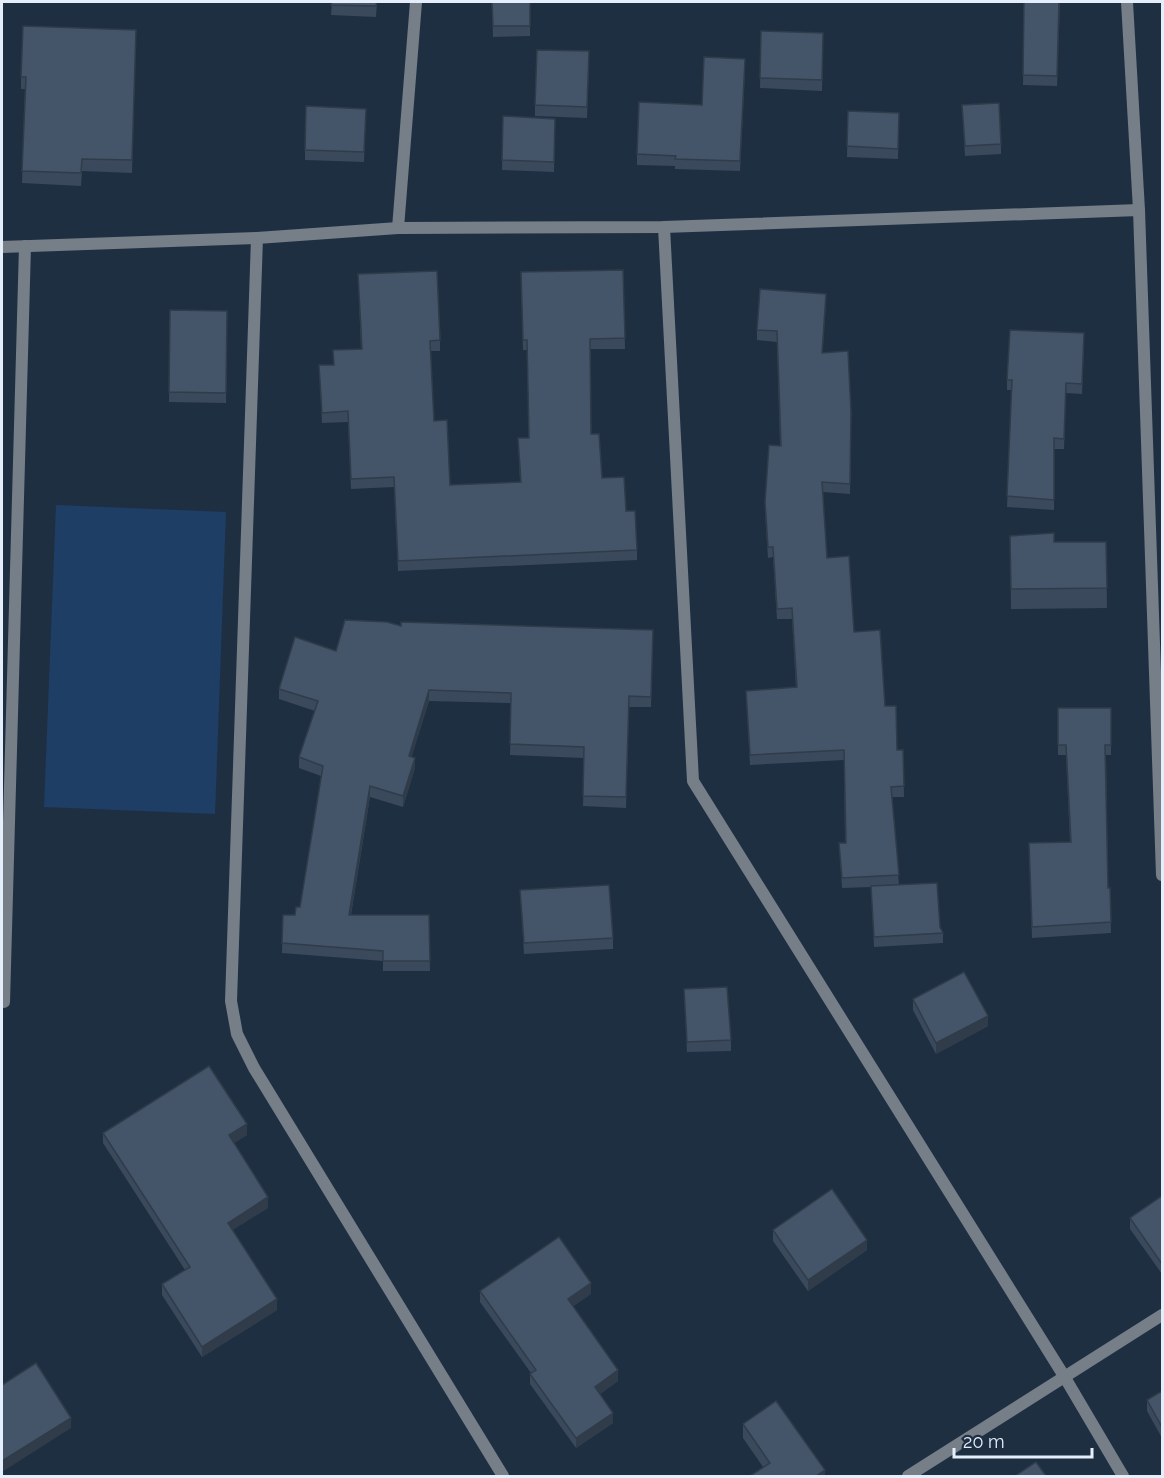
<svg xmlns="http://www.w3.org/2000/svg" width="1164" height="1478" font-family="Raleway,sans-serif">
  <rect width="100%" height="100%" fill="#1f2f42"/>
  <path fill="#1e3e66" d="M56 505 226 512 215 814 44 807Z"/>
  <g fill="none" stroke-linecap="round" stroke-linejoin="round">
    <g stroke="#767e88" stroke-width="12">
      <path d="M1127 2 1139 210 1162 875"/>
      <path d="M664 227 693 781 1064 1376 1123 1476"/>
      <path d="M398 228 416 2"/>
      <path d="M257 238 231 1001 237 1034 254 1068 503 1476"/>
      <path d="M2 247 257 238 398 228 664 227 1139 210"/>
      <path d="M4 1002 25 246"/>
      <path d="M908 1476 1162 1315"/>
    </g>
  </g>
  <g fill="#3a495b">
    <path d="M332 2H377L376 17 331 15Z"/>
    <path d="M492 2H530V36L493 37Z"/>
    <path d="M1024 2H1060L1057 86 1023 85Z"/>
    <path d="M136 30 132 173 82 171 81 186 22 183 25 89H21V77Z"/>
    <path d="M761 31 823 33 822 91 760 88Z"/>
    <path d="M589 62 587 118 535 116V105Z"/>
    <path d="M745 69 740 171 675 169V166L637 165V154L702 105Z"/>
    <path d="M962 105 1001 144V154L965 156Z"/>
    <path d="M366 109 364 162 305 160V150Z"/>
    <path d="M848 111 899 113 898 159 847 157Z"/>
    <path d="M503 116 555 119 554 172 502 170Z"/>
    <path d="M623 270 625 349H590L591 434 602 478 626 511 637 550V560L398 571 394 487 351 489 348 422 322 423 319 365H334L333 350 361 349 358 274 440 340V351H430L434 421 450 485 520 482 518 438H529L527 350H523L521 272Z"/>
    <path d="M826 304 822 353 851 412 850 494 823 492 827 558 854 632 885 706 897 750H903L904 797H892L899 885 940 927 943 933V943L874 947 871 887 842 888 839 843H845L844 760 750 765 746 691 796 688 792 619H777L773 557 768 558 765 512V502L780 446 777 342 757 340V330Z"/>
    <path d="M170 310 227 311 226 403 169 402Z"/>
    <path d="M1084 344 1082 394 1066 393 1064 449H1054V510L1007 507 1012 390H1007V380Z"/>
    <path d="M1010 536 1054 542H1106L1107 608 1011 609Z"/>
    <path d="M401 626 653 630 651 707H629L626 808 583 806 584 758 510 755 511 703 429 701 411 757 415 768 403 807 370 797 351 915H429L430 971H383V961L282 953 283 915H295L300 907 321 776 299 768V757L315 711 279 699V689L336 651Z"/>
    <path d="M1058 708H1111V755H1106L1108 888H1110L1111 933 1032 938 1029 843 1070 842 1066 755H1058Z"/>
    <path d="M520 890 613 938V949L524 954Z"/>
    <path d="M684 989 731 1040V1051L687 1052Z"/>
    <path d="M913 999 988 1026 936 1054 913 1010Z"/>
    <path d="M103 1133 247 1135 234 1143 268 1208 232 1230 277 1310 202 1357 162 1295V1284L185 1270 103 1143Z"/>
    <path d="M1162 1196V1274L1130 1229V1218Z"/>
    <path d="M773 1230 867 1250 808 1291 773 1241Z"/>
    <path d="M480 1291 591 1294 573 1306 618 1381 600 1394 613 1423 576 1448 530 1384V1374L531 1373 480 1302Z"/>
    <path d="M1162 1391V1438L1147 1411V1400Z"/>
    <path d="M743 1424 825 1476 763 1467 743 1438Z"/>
  </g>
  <g fill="#303c4a">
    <path d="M826 294V304L822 363V353Z"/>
    <path d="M429 690V701L409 766V756Z"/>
    <path d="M415 758V768L403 807V796Z"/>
    <path d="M370 786V797L349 925V915Z"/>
    <path d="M988 1016V1026L936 1054V1043Z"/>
    <path d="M247 1124V1135L229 1146V1135Z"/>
    <path d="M268 1197V1208L228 1233V1223Z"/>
    <path d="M867 1240V1250L808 1291V1280Z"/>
    <path d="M591 1283V1294L568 1310V1299Z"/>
    <path d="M277 1299V1310L202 1357V1347Z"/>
    <path d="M618 1370V1381L595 1398V1387Z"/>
    <path d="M613 1413V1423L576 1448V1438Z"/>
    <path d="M71 1418V1428L2 1472V1461Z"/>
    <path d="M825 1470V1476H816Z"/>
  </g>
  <g fill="#44556a" stroke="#303c4a" stroke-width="1.5">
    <path d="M332 2H377L376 6 331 5Z"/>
    <path d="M492 2H530V26H493Z"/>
    <path d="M1024 2H1059L1057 76 1023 75Z"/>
    <path d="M23 26 136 30 132 160 82 159 81 173 22 171 26 77H21Z"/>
    <path d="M761 31 823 33 822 80 760 78Z"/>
    <path d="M537 50 589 51 587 107 535 105Z"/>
    <path d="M704 57 745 59 740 161 675 159 676 156 637 154 639 102 702 105Z"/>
    <path d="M999 103 1001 144 965 146 962 105Z"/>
    <path d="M306 106 366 109 364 152 305 150Z"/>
    <path d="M848 111 899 113 898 149 847 146Z"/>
    <path d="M503 116 555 119 554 162 502 160Z"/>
    <path d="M623 270 625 338 590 339 591 434H599L602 478 624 477 626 511H635L637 550 398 561 394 477 351 479 348 411 322 413 319 365H334L333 350 362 349 358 274 437 271 440 340 430 341 434 421 447 420 450 485 521 482 518 438H529L527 340H523L521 272Z"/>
    <path d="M760 289 826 294 822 353 848 351 851 412 850 484 822 482 827 558 849 556 854 632 880 630 885 706H896L897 750H903L904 786 891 787 899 875 842 878 839 843H846L844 750 750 755 746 691 797 687 792 608 777 609 773 547H768L765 502 769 445 781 446 777 331 757 330Z"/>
    <path d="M170 310 227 311 226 393 169 392Z"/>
    <path d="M1010 330 1084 333 1082 384 1066 383 1064 439 1054 438V500L1007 496 1012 380H1007Z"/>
    <path d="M1054 533V542H1106L1107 588 1011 589 1010 536Z"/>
    <path d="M345 620 387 622 401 626V622L653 630 651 697 629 696 626 797 583 796 584 747 510 744 511 693 429 690 409 756 415 758 403 796 370 786 349 915H429L430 961H383V951L282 943 283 915H295L296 907H300L323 766 299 757 318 701 279 689 295 637 336 651Z"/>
    <path d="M1058 708H1111V745H1105L1108 888H1110L1111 922 1032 927 1029 843 1071 842 1066 745H1058Z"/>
    <path d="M937 883 940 927 943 933 874 937 871 886Z"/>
    <path d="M609 885 613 938 524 943 520 890Z"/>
    <path d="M964 972 988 1016 936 1043 913 999Z"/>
    <path d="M727 987 731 1040 687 1042 684 989Z"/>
    <path d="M209 1066 247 1124 229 1135 268 1197 228 1223 277 1299 202 1347 162 1284 190 1267 103 1133Z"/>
    <path d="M832 1189 867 1240 808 1280 773 1230Z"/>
    <path d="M1162 1196V1264L1130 1218Z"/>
    <path d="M559 1237 591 1283 568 1299 618 1370 595 1387 613 1413 576 1438 530 1374 536 1370 480 1291Z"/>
    <path d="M36 1363 71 1418 2 1461V1385Z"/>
    <path d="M1162 1391V1427L1147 1400Z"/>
    <path d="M776 1401 825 1470 816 1476H750L770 1463 743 1424Z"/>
    <path d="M1036 1462 1046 1476H1015Z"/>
  </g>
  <rect width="1164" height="1478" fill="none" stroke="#e5effc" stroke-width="6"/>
  <path d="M954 1448v9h138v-9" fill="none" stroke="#e5effc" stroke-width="3"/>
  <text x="963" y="1448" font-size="18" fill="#e5effc" stroke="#1f2f42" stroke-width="4.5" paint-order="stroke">20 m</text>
</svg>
